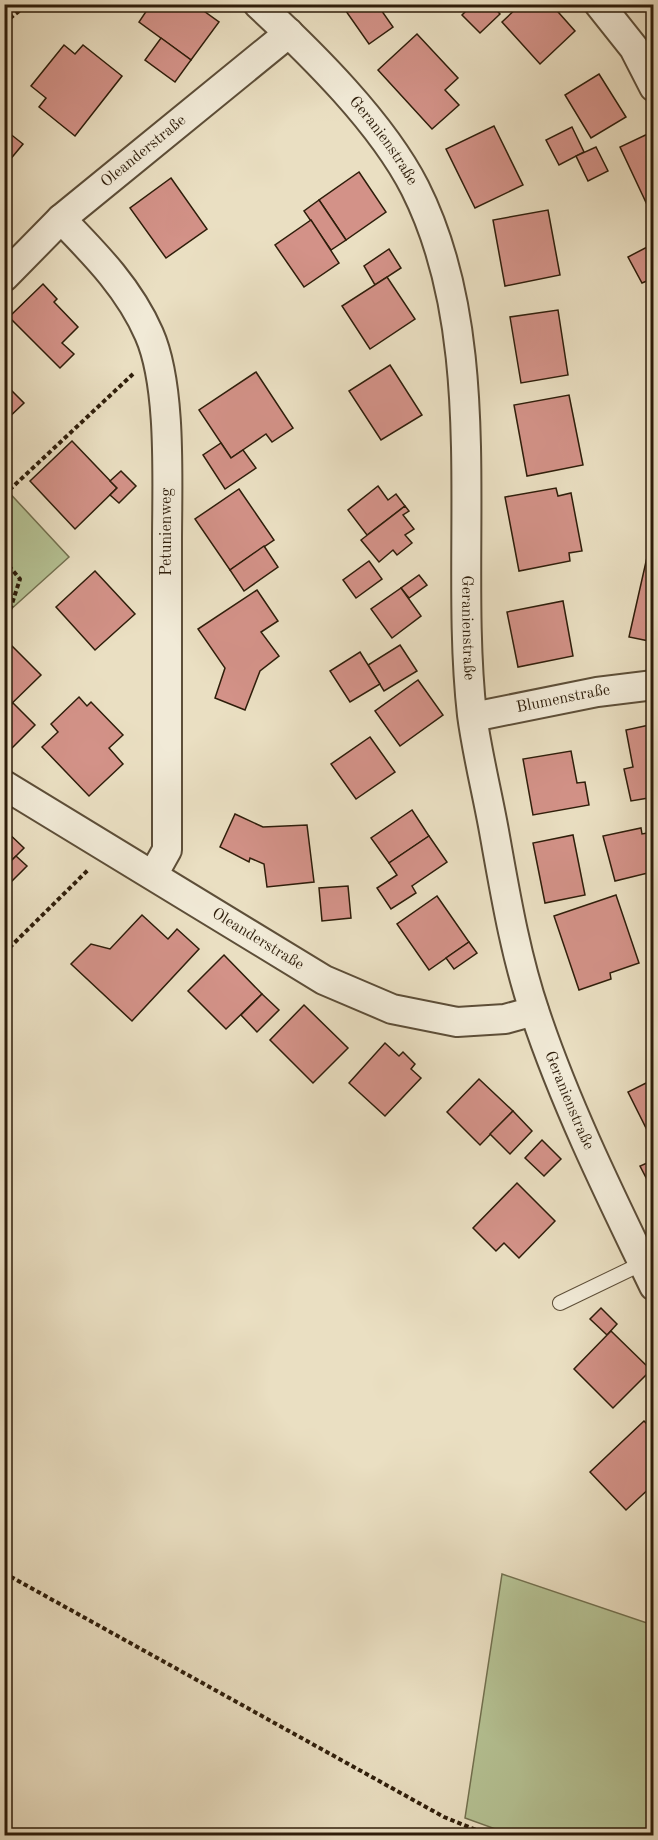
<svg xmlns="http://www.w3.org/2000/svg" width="658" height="1840" font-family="'Old Standard TT',serif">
  <rect width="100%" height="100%" fill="#eadfc2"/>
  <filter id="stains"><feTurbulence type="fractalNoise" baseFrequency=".00333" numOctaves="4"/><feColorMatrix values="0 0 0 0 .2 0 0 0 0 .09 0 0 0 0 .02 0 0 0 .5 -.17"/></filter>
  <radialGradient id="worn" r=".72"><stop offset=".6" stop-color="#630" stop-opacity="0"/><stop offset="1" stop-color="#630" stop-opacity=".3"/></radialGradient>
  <g fill="#b5c294" stroke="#72704f" stroke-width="1.5">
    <path d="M4 487 69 557 9 611 4 605Z"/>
    <path d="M502 1574 653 1625V1835H512L465 1818Z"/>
  </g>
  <g fill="#d39288" stroke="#2e1d0a" stroke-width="1.5">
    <path d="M151 4H194L219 22 191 60 139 22Z"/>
    <path d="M341 4H377L393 27 369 44Z"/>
    <path d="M473 4H491L500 14 480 33 462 15Z"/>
    <path d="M521 4H551L575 31 540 64 502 22Z"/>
    <path d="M417 34 458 78 445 90 459 105 432 129 378 70Z"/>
    <path d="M161 38 191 60 175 82 145 60Z"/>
    <path d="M64 45 75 54 83 45 122 76 75 136 39 107 46 98 31 86Z"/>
    <path d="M599 74 626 117 591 138 565 95Z"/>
    <path d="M494 126 523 185 475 208 446 149Z"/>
    <path d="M572 127 584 152 559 165 546 140Z"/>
    <path d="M4 129 23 144 4 167Z"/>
    <path d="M654 131V209L650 211 620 147Z"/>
    <path d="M596 147 608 171 588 181 576 156Z"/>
    <path d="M359 172 386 212 346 240 319 200Z"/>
    <path d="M171 178 207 229 166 258 130 208Z"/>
    <path d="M319 200 346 240 331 250 304 211Z"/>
    <path d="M548 210 560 275 505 286 493 220Z"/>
    <path d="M311 220 339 263 304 287 275 245Z"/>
    <path d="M649 246 654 257V278L642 283 628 257Z"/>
    <path d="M389 249 401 268 375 285 364 266Z"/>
    <path d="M387 277 415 319 370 349 342 306Z"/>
    <path d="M43 284 57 299 54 302 78 327 62 343 74 354 60 368 9 317Z"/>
    <path d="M558 310 568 375 521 383 510 317Z"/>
    <path d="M390 365 422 415 381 440 349 391Z"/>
    <path d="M256 372 293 428 272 442 266 434 231 458 199 410Z"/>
    <path d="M4 383 24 403 4 422Z"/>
    <path d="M569 395 583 465 527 476 514 405Z"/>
    <path d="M72 441 117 488 75 529 30 481Z"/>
    <path d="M221 443 231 458 243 450 256 468 225 489 203 455Z"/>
    <path d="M121 471 136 486 119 503 110 495 117 488 110 481Z"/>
    <path d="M378 486 388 500 396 494 405 506 367 535 348 510Z"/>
    <path d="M556 488 558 496 571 493 582 551 569 553 570 561 519 571 505 497Z"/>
    <path d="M239 489 274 540 230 570 195 519Z"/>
    <path d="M405 506 409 511 403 515 414 529 405 535 412 543 397 555 393 550 379 562 361 540Z"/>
    <path d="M652 535 654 536V642L629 637Z"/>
    <path d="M264 546 278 567 244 591 230 570Z"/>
    <path d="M369 561 382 579 356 598 343 580Z"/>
    <path d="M95 571 135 614 95 650 56 607Z"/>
    <path d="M419 575 427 585 409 598 401 588Z"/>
    <path d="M401 588 421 616 392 638 371 609Z"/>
    <path d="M257 590 278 621 261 632 279 656 260 671 245 710 215 698 225 668 198 629Z"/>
    <path d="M563 601 573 656 518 667 507 612Z"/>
    <path d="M4 638 41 675 4 711Z"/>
    <path d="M400 645 417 671 384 691 368 665Z"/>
    <path d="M360 652 380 684 350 702 330 671Z"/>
    <path d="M418 680 443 715 400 746 375 711Z"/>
    <path d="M79 697 87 706 91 702 123 735 109 748 123 764 89 796 42 747 58 732 51 724Z"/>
    <path d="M13 703 35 725 4 756V711Z"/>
    <path d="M654 724V797L631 801 624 769 633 767 626 730Z"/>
    <path d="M370 737 395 772 356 799 331 764Z"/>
    <path d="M571 751 577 783 585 782 589 805 533 815 523 759Z"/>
    <path d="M412 810 429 836 389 863 371 838Z"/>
    <path d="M235 814 263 827 307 825 314 882 267 887 264 864 250 858 249 862 220 847Z"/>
    <path d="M641 828 642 834 653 832 654 828V859L648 858 652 872 615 881 603 836Z"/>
    <path d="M4 829 24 848 4 868Z"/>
    <path d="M573 835 585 895 545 903 533 843Z"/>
    <path d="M429 836 447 862 412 886 416 893 391 909 377 888 397 875 389 863Z"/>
    <path d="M16 856 27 866 10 883 4 878V868Z"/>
    <path d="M348 886 351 918 322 921 319 888Z"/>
    <path d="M616 895 639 963 610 973 611 979 579 990 554 916Z"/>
    <path d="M437 896 469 942 429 970 397 924Z"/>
    <path d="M142 915 168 939 177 929 199 949 132 1021 71 964 91 944 110 949Z"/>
    <path d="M469 942 477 953 454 969 446 958Z"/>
    <path d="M224 955 262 994 226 1029 188 991Z"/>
    <path d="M262 994 279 1010 257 1032 241 1015Z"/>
    <path d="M304 1005 348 1048 313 1083 270 1040Z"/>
    <path d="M385 1043 399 1056 403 1052 415 1064 411 1069 421 1078 385 1116 349 1083Z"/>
    <path d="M479 1079 513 1111 480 1145 447 1112Z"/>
    <path d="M654 1079V1132L649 1134 628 1092Z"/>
    <path d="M513 1111 532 1131 510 1154 490 1134Z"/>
    <path d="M542 1140 561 1159 544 1176 525 1158Z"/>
    <path d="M654 1160V1193L640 1166Z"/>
    <path d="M517 1183 555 1221 519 1258 504 1243 496 1251 473 1228Z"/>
    <path d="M601 1308 617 1324 607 1335 590 1319Z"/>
    <path d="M611 1331 651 1370 613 1408 574 1369Z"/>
    <path d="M644 1421 654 1431V1484L626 1510 590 1472Z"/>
  </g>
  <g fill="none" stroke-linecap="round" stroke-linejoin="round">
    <g stroke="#5d4e38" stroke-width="16">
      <path id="service" d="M560 1303 643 1263"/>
    </g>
    <g stroke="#5d4e38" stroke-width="32">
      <g id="minor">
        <path id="s1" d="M258 4C312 54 382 123 415 188 494 345 453 546 472 715 477 753 487 792 494 831 505 892 515 954 535 1013 566 1106 611 1197 654 1286"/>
        <path d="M599 4 634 48 654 87"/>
        <path d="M61 219C95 254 129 288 149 334 172 386 167 483 167 541 167 644 167 747 167 850L153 875"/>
        <path id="s2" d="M4 277 61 219 289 33"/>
        <path id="s3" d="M473 717 597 692 654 685"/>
        <path id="s4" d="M4 785 324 980 392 1009 457 1022 505 1019 534 1011"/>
      </g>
    </g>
    <g stroke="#2e1d0a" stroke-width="4" stroke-dasharray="4.5 3" stroke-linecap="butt">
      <path d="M4 23 28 4"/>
      <path d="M4 495 133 374"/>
      <path d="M4 560 20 579 9 613 4 618"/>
      <path d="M4 953 89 869"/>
      <path d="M4 1573 444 1817 491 1836"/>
    </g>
    <use href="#service" stroke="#f1ead7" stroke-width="14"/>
    <use href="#minor" stroke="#f1ead7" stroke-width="28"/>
  </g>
  <g text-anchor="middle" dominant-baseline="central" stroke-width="4.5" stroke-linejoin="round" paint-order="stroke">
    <g font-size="16" fill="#2e1d0a" stroke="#f1ead7">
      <text stroke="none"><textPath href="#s1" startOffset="186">Geranienstraße</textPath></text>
      <text stroke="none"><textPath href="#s2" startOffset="188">Oleanderstraße</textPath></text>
      <text transform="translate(167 532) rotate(-90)">Petunienweg</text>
      <text stroke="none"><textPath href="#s1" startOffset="690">Geranienstraße</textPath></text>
      <text stroke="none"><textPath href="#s3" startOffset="92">Blumenstraße</textPath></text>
      <text stroke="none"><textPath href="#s4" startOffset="297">Oleanderstraße</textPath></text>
      <text stroke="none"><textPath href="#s1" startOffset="1176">Geranienstraße</textPath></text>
    </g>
  </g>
  <rect width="658" height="1840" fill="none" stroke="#eadfc2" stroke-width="24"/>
  <rect x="6" y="6" width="646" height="1828" fill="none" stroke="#2e1d0a" stroke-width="3"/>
  <rect x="12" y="12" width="634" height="1816" fill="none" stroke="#2e1d0a" stroke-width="1.5"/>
  <rect width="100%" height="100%" filter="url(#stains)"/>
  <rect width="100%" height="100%" fill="url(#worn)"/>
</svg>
